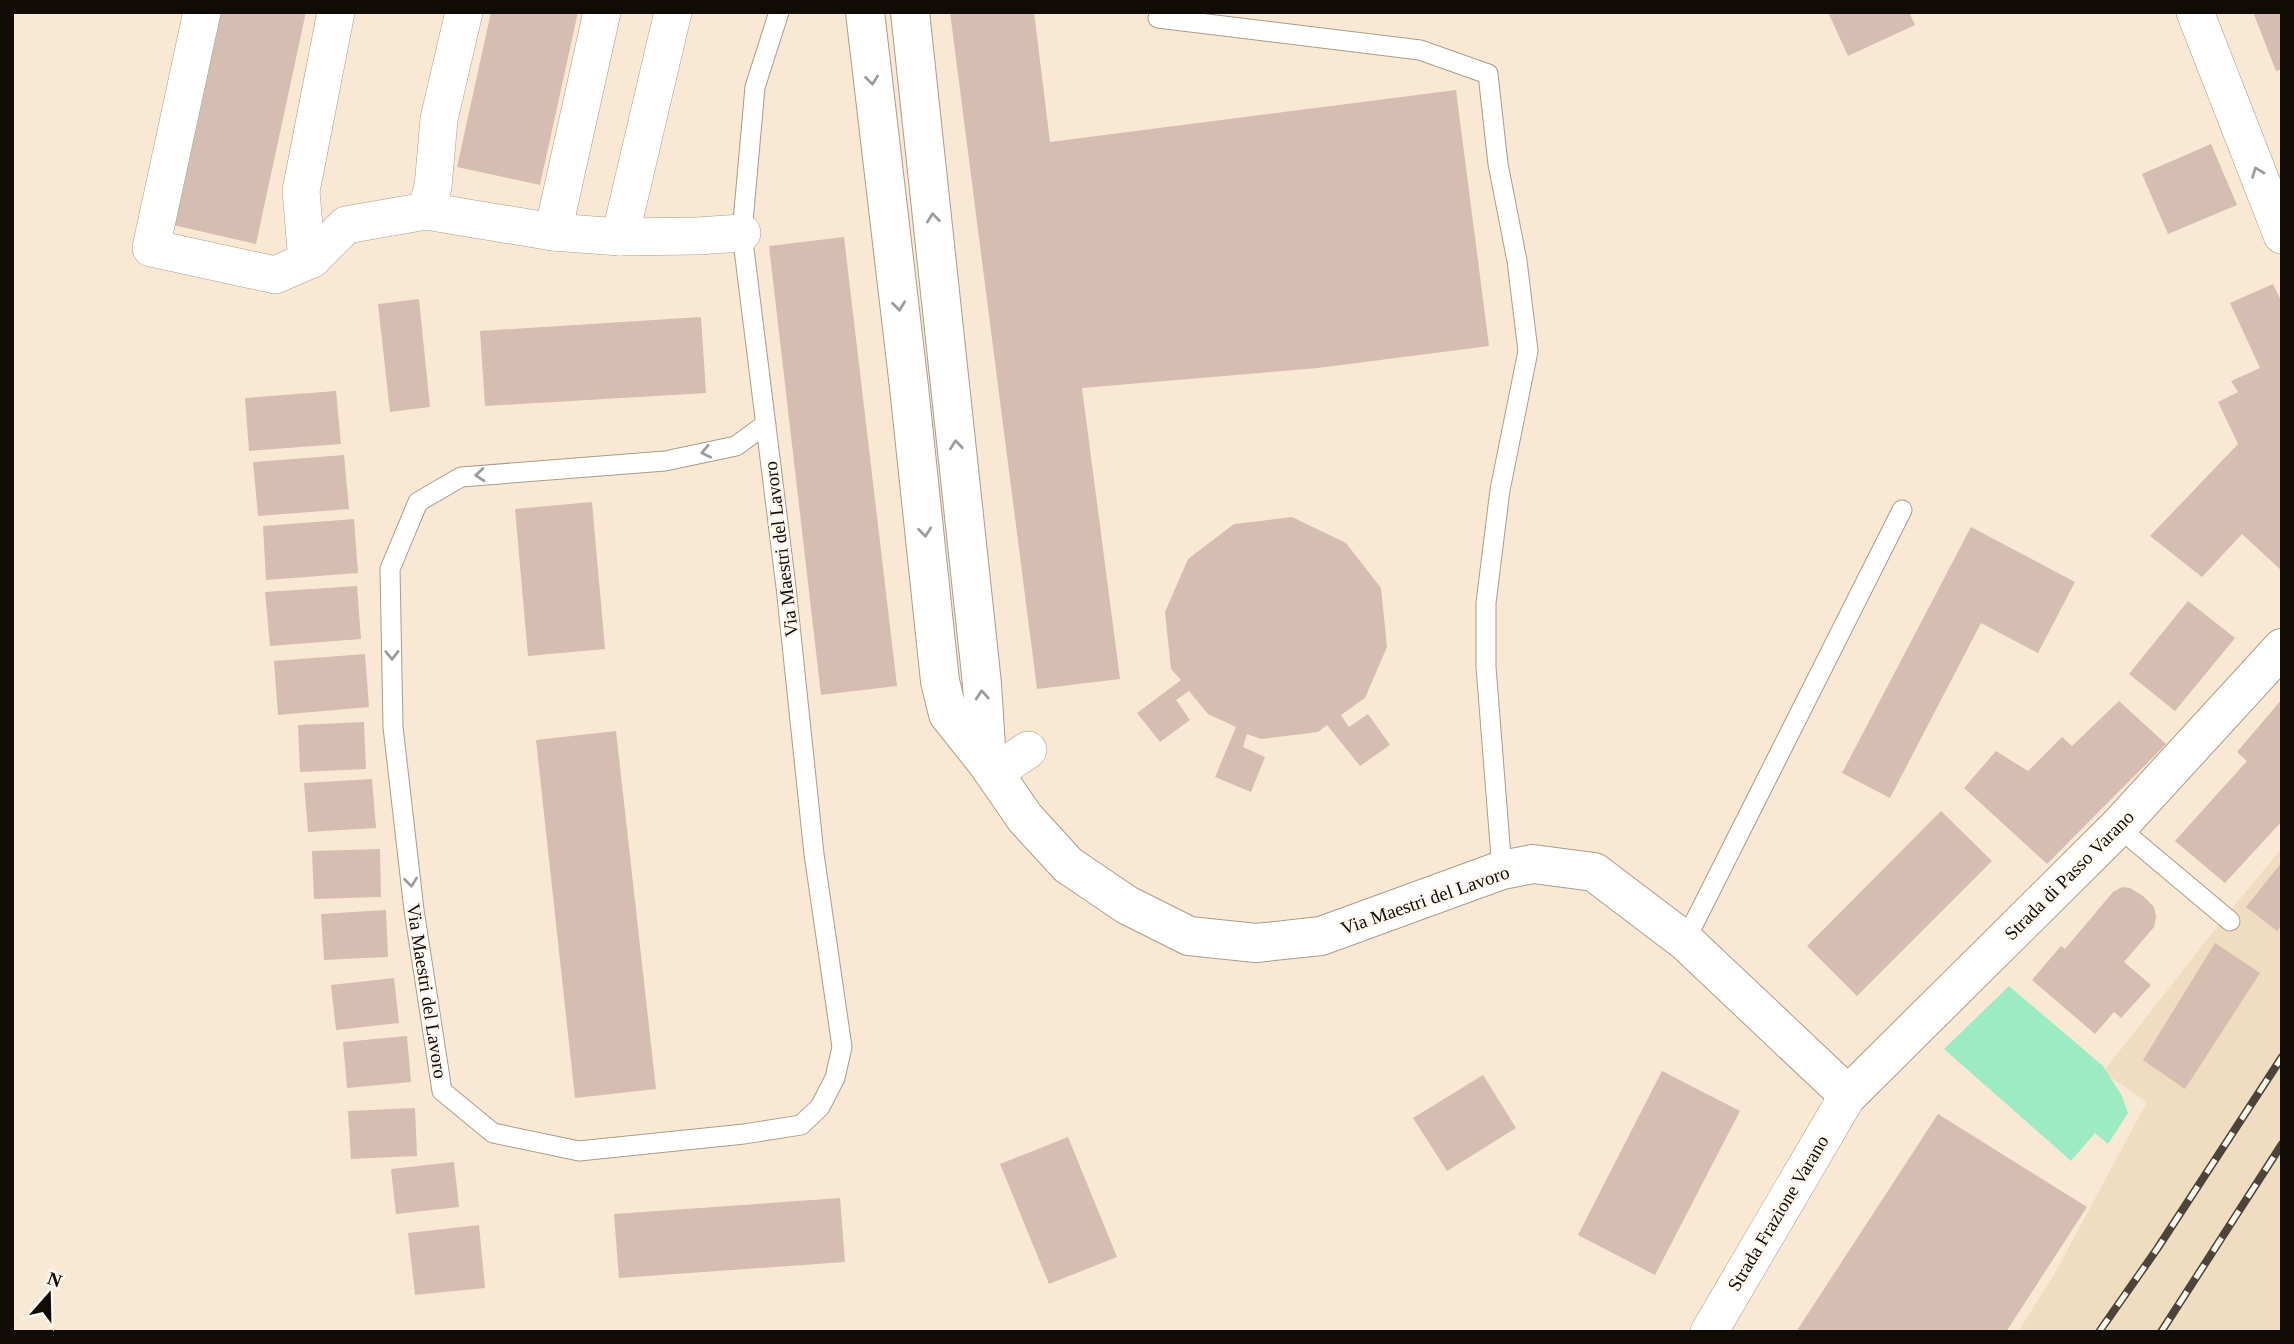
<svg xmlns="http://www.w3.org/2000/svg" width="2294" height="1344" font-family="Georgia,serif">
  <rect width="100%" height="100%" fill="#f9e9d4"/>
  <path fill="#f0dcc0" d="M2282 848V1332H2018L2055 1273 2147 1102 2103 1072 2224 918Z"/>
  <path fill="#9cebc3" d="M2009 986 2103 1066 2122 1096 2128 1113 2108 1144 2095 1133 2071 1161 1944 1049Z"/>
  <g fill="#d6bdb1">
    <path d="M220 12H306L256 244 173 225Z"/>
    <path d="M491 12H578L540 185 457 167Z"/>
    <path d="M950 12H1034L1050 142 1456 90 1489 346 1318 368 1082 388 1120 679 1037 689Z"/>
    <path d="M1828 12H1909L1915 25 1848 56Z"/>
    <path d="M2253 12H2282V69L2276 71Z"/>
    <path d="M2211 144 2237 205 2168 234 2142 174Z"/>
    <path d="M844 237 897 686 821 695 769 246Z"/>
    <path d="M2273 284 2282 303V571L2242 534 2202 577 2150 536 2238 444 2218 402 2238 392 2231 381 2260 368 2230 303Z"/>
    <path d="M419 299 430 407 390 412 378 304Z"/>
    <path d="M701 317 706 393 485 406 480 331Z"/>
    <path d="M336 391 341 444 249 451 245 398Z"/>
    <path d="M344 455 349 509 258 516 253 462Z"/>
    <path d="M592 502 605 649 528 656 515 509Z"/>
    <path d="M1292 517 1346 543 1381 588 1387 647 1365 698 1341 715 1349 727 1368 714 1390 745 1360 766 1327 725 1318 732 1261 739 1247 734 1243 747 1265 757 1251 792 1215 777 1236 727 1208 714 1189 691 1176 700 1190 720 1160 742 1137 713 1181 680 1171 669 1165 612 1188 559 1234 524Z"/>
    <path d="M354 519 358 573 266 580 263 526Z"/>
    <path d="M1971 527 2075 582 2038 653 1981 623 1890 798 1842 773Z"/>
    <path d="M357 586 361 639 270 646 265 592Z"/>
    <path d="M2188 601 2235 638 2175 711 2129 674Z"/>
    <path d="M365 654 369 707 278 715 274 661Z"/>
    <path d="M2282 699V821L2225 883 2175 841 2247 761 2237 752Z"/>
    <path d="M2119 701 2166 744 2047 864 1964 788 1996 751 2028 771 2062 737 2072 746Z"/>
    <path d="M364 722 366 769 300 772 298 725Z"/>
    <path d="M616 731 656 1089 575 1098 536 740Z"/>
    <path d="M372 779 376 828 308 832 304 783Z"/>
    <path d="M1941 811 1992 861 1857 996 1807 946Z"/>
    <path d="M380 849 381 897 314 899 312 851Z"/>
    <path d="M2282 862V924L2277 931 2246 907Z"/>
    <path d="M2122 887 2130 888 2143 896 2154 907 2156 917 2154 927 2124 962 2151 985 2121 1018 2114 1012 2095 1034 2032 980 2061 946 2065 949 2113 892Z"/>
    <path d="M386 910 388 957 324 960 321 914Z"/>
    <path d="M2215 943 2260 973 2185 1089 2143 1060Z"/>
    <path d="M394 978 399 1023 336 1030 331 985Z"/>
    <path d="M407 1036 411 1082 347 1088 343 1042Z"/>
    <path d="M1662 1071 1740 1111 1655 1275 1578 1235Z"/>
    <path d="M1483 1075 1516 1128 1447 1171 1413 1118Z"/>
    <path d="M415 1108 417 1156 351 1159 348 1111Z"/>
    <path d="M1938 1114 2087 1207 2006 1332H1796Z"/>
    <path d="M1068 1137 1117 1257 1049 1284 1000 1164Z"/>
    <path d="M454 1162 459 1207 396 1214 391 1169Z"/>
    <path d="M840 1198 845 1262 619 1278 614 1214Z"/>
    <path d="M479 1225 485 1288 415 1295 408 1233Z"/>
  </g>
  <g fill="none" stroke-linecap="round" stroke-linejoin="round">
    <g stroke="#aa9c88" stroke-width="21">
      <g id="lane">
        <path d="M1158 18 1420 50 1488 74 1498 164 1517 261 1528 351 1500 490 1486 603V667L1502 870"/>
        <path d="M766 424 736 446 665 461 461 477 418 502 390 569 393 727 414 910 442 1091 493 1133 579 1151 744 1134 801 1125 820 1107 835 1078 842 1047 814 854 786 587 742 233 755 87 779 12"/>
        <path d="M2118 827 2230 921"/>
        <path d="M1685 941 1902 510"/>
      </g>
    </g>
    <g stroke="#aa9c88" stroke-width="38">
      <g id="street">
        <path d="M202 12 151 248 275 275 312 259 346 225 426 211 553 232 620 237 697 236 742 233"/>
        <path d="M2195 12 2282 235"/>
        <path d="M426 211 433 187 439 119 464 12"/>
        <path d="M553 232 602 12"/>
        <path d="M620 237 673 12"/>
        <path d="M312 259 306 250 301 191 336 12"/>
        <path d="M994 773 1028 750"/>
        <path d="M1709 1332 1848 1095"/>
      </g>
    </g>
    <g stroke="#aa9c88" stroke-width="40">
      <g id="secondary">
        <path d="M865 12 909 387 940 681 948 714 987 763 1025 818 1068 865 1127 905 1189 936 1256 943 1321 936 1502 870 1533 864 1594 872 1685 941 1848 1095 2118 827 2282 648"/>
        <path d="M910 12 982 684 987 763"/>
      </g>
    </g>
    <use href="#lane" stroke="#fff" stroke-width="19"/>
    <use href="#street" stroke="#fff" stroke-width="37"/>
    <use href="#secondary" stroke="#fff" stroke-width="38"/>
    <g stroke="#4c443a" stroke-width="8">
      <g id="rail">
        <path d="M2099 1332 2157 1249 2282 1057"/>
        <path d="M2161 1332 2282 1144"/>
      </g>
    </g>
    <use href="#rail" stroke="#fef8ef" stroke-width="5" stroke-dasharray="16" stroke-linecap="butt"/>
  </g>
  <defs><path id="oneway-chevron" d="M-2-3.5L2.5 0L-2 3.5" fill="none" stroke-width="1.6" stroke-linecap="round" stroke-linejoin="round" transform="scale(1.75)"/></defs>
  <g stroke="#9f9d9b">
    <use href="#oneway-chevron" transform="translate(872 80) rotate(84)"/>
    <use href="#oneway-chevron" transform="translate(2257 172) rotate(-111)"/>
    <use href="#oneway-chevron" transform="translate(933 218) rotate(-96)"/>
    <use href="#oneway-chevron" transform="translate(899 306) rotate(83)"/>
    <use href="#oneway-chevron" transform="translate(956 445) rotate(-96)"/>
    <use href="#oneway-chevron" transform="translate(706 452) rotate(168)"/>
    <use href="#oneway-chevron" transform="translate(480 475) rotate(175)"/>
    <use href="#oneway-chevron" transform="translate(925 532) rotate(84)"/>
    <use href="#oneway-chevron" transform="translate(392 655) rotate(89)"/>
    <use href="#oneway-chevron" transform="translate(982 695) rotate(-94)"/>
    <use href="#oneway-chevron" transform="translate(411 882) rotate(84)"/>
  </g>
  <g text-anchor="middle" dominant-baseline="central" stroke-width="5" stroke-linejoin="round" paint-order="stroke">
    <g font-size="19" fill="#100b05" stroke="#fef8ef">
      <text transform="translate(781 549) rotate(-97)">Via Maestri del Lavoro</text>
      <text transform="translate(2069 875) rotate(-45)">Strada di Passo Varano</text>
      <text transform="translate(1425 900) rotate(-19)">Via Maestri del Lavoro</text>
      <text transform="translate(427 991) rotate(81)">Via Maestri del Lavoro</text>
      <text transform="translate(1778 1213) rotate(-59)">Strada Frazione Varano</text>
    </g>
  </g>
  <rect width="2294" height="1344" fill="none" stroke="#100b05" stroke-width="28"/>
  <g transform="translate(49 1295) rotate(20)" stroke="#fef8ef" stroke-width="5" paint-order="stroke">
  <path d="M0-5L12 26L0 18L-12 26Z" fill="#100b05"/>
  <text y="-10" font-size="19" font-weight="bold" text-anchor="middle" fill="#100b05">N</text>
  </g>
</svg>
